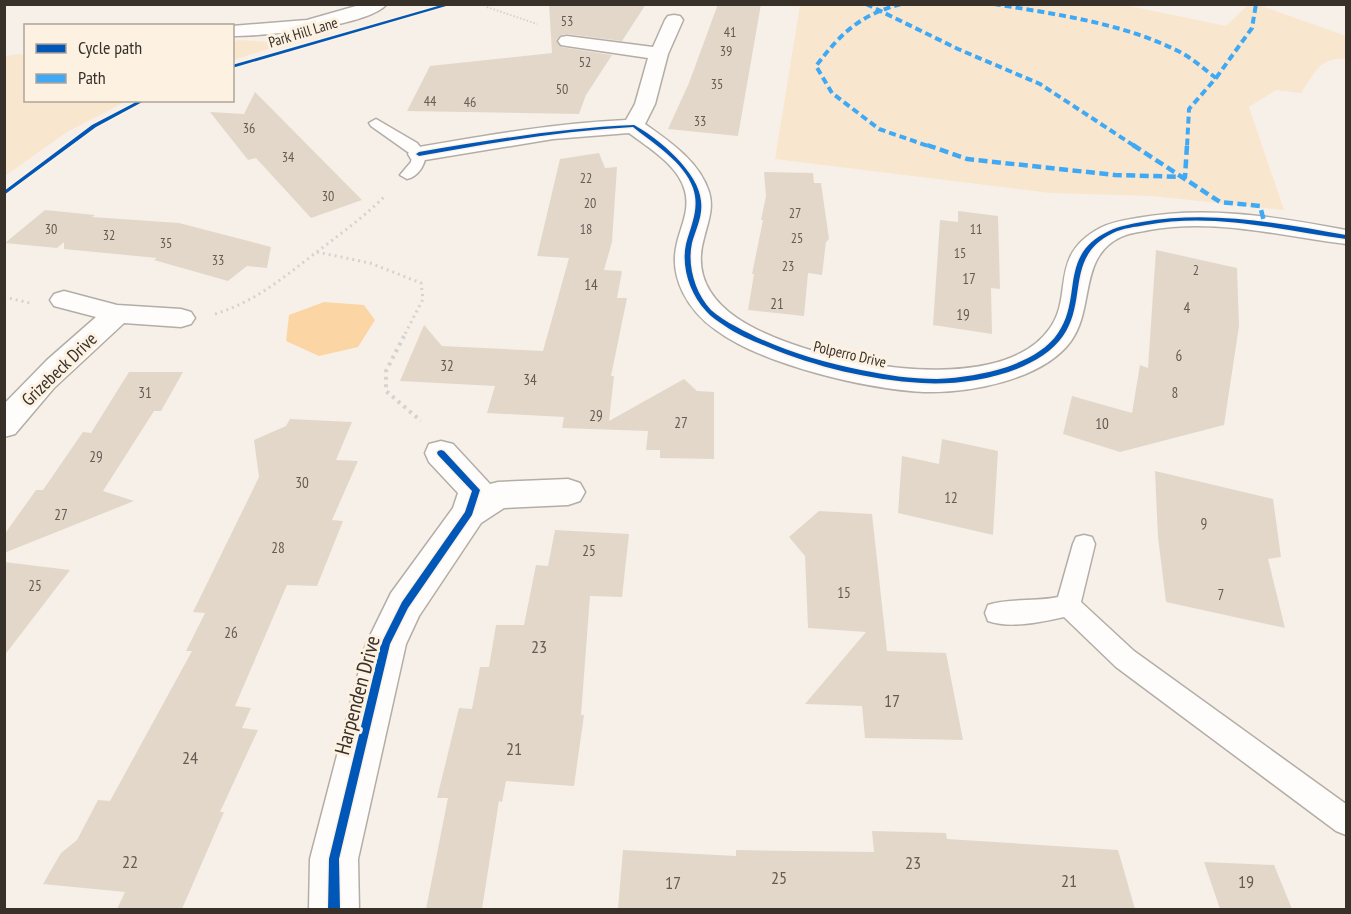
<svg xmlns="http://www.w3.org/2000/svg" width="1351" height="914" font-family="'PT Sans Narrow',sans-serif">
  <rect width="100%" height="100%" fill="#f7f0e8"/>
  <g fill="#f9e6ce">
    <path d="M1120 4 1226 26 1248 5H1259L1346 36V59C1319 57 1315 73 1301 93L1276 90 1249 107 1284 210 1152 196 1051 193 775 159 800 5Z"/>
    <path d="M239 40H240L288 43 233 60V42Z"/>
    <path d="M19 54 25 55 26 100 127 101 67 132 5 176V56Z"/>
  </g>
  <path fill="#fcd5a4" d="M324 302 364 305 375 320 358 347 319 356 286 341 289 315Z"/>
  <g fill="#e3d7ca">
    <path d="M549 4H646L622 41 567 34 561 35 556 40 561 47 612 55 586 95 579 114 407 111 430 66 552 53Z"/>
    <path d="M718 4H761L738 136 668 129 689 83Z"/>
    <path d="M255 92 362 200 311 218 256 158 248 160 210 112 244 114Z"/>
    <path d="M599 153 605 168 617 167 612 242 604 270 622 271 617 298H627L611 376H614L609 421 684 379 697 391 714 392V459L660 458V450H646L648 431 562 428 564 417 487 413 495 386 400 381 424 325 442 346 543 351 569 258 537 256 560 159Z"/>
    <path d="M764 172 813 173 814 183H821L829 239 826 242 822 275 808 273 804 316 748 310 754 274H752L763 220H761L766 196Z"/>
    <path d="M45 210 95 215 92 217 179 223 271 247 267 268 247 266 228 281 154 260 157 258 64 249V242L57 248 5 243Z"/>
    <path d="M958 211 998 216 1000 289 991 288 992 334 933 325 940 220 958 222Z"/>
    <path d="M1156 250 1237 268 1239 326 1224 425 1120 452 1063 434 1072 396 1132 413 1140 365 1148 368Z"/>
    <path d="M129 372H183L161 411H154L103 491 134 501 4 553V535L36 490H43L83 432 91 433Z"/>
    <path d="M290 419 352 422 336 460 358 461 332 520 343 521 317 586 287 585 235 706 251 708 242 728 258 730 220 812H224L182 909H117L125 892 43 884 61 853 77 840 98 800 110 801 192 651H186L205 613 193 612 259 477 254 440 286 426Z"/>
    <path d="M942 439 998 451 993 535 898 513 902 456 939 464Z"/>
    <path d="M1155 471 1273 499 1281 557 1268 559 1285 628 1166 602 1158 537Z"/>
    <path d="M819 511 872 514 887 651 946 653 963 740 865 738 862 706 805 704 866 632 808 628 805 556 789 537Z"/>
    <path d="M555 530 629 534 622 597 590 596 581 715H584L574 786 506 781 502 802 499 801 482 909H426L448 798H437L459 708 472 709 480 667H489L496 625H524L536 565 548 566Z"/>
    <path d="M4 562 70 570 4 656Z"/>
    <path d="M872 831 946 833 947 839 1118 850 1135 909H618L623 850 736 856V850L874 852Z"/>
    <path d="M1204 862 1274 865 1292 909H1220Z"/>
  </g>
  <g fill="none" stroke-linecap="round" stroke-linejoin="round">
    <g stroke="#b3ada6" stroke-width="3">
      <g id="service">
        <path d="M376 119 417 143 426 154C425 165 418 177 407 179L400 175 411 162 412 155 371 126 369 123Z"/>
        <path d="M1084 535 1092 537 1095 544 1081 602 1134 651 1346 804V835L1336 831 1116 667 1064 617C1041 622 1011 629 988 621L985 613 988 605C1008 598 1035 602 1058 597L1073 544 1076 537Z"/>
      </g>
    </g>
    <g stroke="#b3ada6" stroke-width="3">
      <g id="minor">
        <path d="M363 4H387C367 27 264 36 232 36V26L307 20Z"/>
        <path d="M674 15 680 16 683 20 668 54 655 104 645 124C669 141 700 162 709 192 714 208 708 222 704 238 694 272 708 298 737 318 800 361 998 404 1050 328 1074 294 1048 256 1100 228 1111 222 1125 220 1137 218 1207 205 1277 217 1346 230V244C1281 236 1215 218 1149 230 1140 232 1129 233 1121 237 1078 257 1095 308 1071 341 1043 380 969 393 924 392 866 389 763 365 716 330 689 311 668 278 677 243 681 226 690 210 685 191 679 166 649 148 629 133L553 139 419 161 411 159 408 154 411 149 419 147C488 135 557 123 626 120L635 104 648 58 567 46 561 45 558 41 561 37 567 36 653 47 665 20 668 16Z"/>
        <path d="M64 291 117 305 181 309 191 312 195 318 191 324 181 327 124 323 54 388 15 434 4 437V404L47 360 96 317 54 306 50 300 54 294Z"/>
        <path d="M441 441 453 444 490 484 498 482 568 479 580 483 585 492 580 501 568 505 504 508 481 523 419 616 406 644 358 859 359 910H309L310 859 366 644 391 593 453 508 458 493 429 462 425 453 429 444Z"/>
      </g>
    </g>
    <g stroke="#d5d2cf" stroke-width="2" stroke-dasharray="1.5 2" stroke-linecap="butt">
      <path d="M430 4 435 8"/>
      <path d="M485 4 487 7 537 24"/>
    </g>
    <g stroke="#d5d2cf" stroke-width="3" stroke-dasharray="2 4" stroke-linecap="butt">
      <path d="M317 252 370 263 421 283 423 299 403 338"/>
      <path d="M4 297 30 303"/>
      <path d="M215 314C254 302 282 279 314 254 339 235 364 217 386 195"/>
    </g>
    <path stroke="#d5d2cf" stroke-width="4" stroke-dasharray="3 4.5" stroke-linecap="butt" d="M404 336 386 371V391L421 421"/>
    <use href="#service" fill="#fefdfc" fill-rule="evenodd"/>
    <use href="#minor" fill="#fefdfc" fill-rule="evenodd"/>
    <g stroke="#3fa9f5" stroke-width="4" stroke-dasharray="7 4" stroke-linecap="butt">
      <path d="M866 4 958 49 1040 84 1136 147"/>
      <path d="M901 4C860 15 841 33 816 66L832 93 879 129 931 147"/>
      <path d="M994 4C1055 14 1122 23 1178 51 1192 58 1204 69 1216 78L1189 109 1187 147"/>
      <path d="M1216 78 1252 28 1256 4"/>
    </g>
    <g stroke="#3fa9f5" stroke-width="4.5" stroke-dasharray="9 4.5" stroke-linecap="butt">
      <path d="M927 145 967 159 1115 175 1185 177 1187 145"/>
      <path d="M1133 145 1220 202 1260 206 1265 225"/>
    </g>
    <g stroke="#fdf1e2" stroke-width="3">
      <g id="cycleway">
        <path d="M445 4H453L232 68V65Z"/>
        <path d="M140 100H146L96 127 4 195V191L92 125Z"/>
        <path d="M634 125C658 138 699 172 701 201 703 216 696 229 692 243 687 265 695 293 711 310 718 316 727 322 735 326 774 348 817 361 861 370 886 375 911 379 937 379 961 378 985 374 1007 367 1026 360 1047 350 1058 333 1083 297 1058 255 1109 231 1119 226 1131 224 1142 222 1210 210 1279 223 1346 235V239C1280 230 1214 212 1146 225 1135 227 1123 228 1113 233 1065 256 1088 300 1063 336 1037 374 964 386 922 383 870 380 816 367 768 347 753 341 738 335 725 326 718 321 711 317 706 311 690 294 681 267 686 244 691 225 700 208 693 188 684 162 654 144 633 127 561 131 490 143 419 156L416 154 419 152C490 140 561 128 634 125Z"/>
        <path d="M441 450 444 451 480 490 472 515 408 608 390 644 339 859 340 910H328L329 859 381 644 402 602 465 512 472 491 438 455 437 453 438 451Z"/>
      </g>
    </g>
    <use href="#cycleway" fill="#0057b8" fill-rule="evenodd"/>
  </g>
  <g text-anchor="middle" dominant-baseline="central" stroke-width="6" stroke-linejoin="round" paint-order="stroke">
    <g font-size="14" fill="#645c54">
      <text x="567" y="21">53</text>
      <text x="730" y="32">41</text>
      <text x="726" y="51">39</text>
      <text x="585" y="62">52</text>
      <text x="717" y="84">35</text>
      <text x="562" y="89">50</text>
      <text x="430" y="101">44</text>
      <text x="470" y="102">46</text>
      <text x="700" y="121">33</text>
      <text x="249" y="128">36</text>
      <text x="288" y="157">34</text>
      <text x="586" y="178">22</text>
      <text x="328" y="196">30</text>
      <text x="590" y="203">20</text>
      <text x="795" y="213">27</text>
      <text x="51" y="229">30</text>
      <text x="586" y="229">18</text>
      <text x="976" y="229">11</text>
      <text x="109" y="235">32</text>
      <text x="797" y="238">25</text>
      <text x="166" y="243">35</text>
      <text x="960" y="253">15</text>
      <text x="218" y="260">33</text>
      <text x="788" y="266">23</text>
      <text x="1196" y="270">2</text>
    </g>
    <g font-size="15" fill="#37312a" stroke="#fdf1e2">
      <text transform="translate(303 32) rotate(-17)">Park Hill Lane</text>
      <text transform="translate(850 354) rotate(13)">Polperro Drive</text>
    </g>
    <g font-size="15" fill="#645c54">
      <text x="969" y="278">17</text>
      <text x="591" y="284">14</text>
      <text x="777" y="303">21</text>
      <text x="1187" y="307">4</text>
      <text x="963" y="314">19</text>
      <text x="1179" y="355">6</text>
      <text x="447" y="365">32</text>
      <text x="530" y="379">34</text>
      <text x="145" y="392">31</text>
      <text x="1175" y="392">8</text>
      <text x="596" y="415">29</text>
      <text x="681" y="422">27</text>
      <text x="1102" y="423">10</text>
      <text x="96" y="456">29</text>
      <text x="302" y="482">30</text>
      <text x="951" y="497">12</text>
      <text x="61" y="514">27</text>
      <text x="1204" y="523">9</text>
      <text x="278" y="547">28</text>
      <text x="589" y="550">25</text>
      <text x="35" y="585">25</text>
      <text x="844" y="592">15</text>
      <text x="1221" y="594">7</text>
      <text x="231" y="632">26</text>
    </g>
    <g font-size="18" fill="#37312a" stroke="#fdf1e2">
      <text transform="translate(59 369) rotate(-44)">Grizebeck Drive</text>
    </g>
    <g font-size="18" fill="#645c54">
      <text x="539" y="646">23</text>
      <text x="892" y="700">17</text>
      <text x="514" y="748">21</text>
      <text x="190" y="757">24</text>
      <text x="130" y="861">22</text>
      <text x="913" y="862">23</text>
      <text x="779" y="877">25</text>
      <text x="1069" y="880">21</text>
      <text x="1246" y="881">19</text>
      <text x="673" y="882">17</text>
    </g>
    <g font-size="21" fill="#37312a" stroke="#fdf1e2">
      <text transform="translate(357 695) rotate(-75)">Harpenden Drive</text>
    </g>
  </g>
  <rect width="1351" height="914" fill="none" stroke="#37312a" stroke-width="12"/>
  <rect x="24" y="24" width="210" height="78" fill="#fdf1e2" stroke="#aea498" stroke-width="1.5"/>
  <rect x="36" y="44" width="30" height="9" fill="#0057b8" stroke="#aea498" stroke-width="1.5"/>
  <text x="78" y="54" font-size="18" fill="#37312a">Cycle path</text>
  <rect x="36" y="74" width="30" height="9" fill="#3fa9f5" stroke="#aea498" stroke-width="1.5"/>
  <text x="78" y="84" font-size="18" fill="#37312a">Path</text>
</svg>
